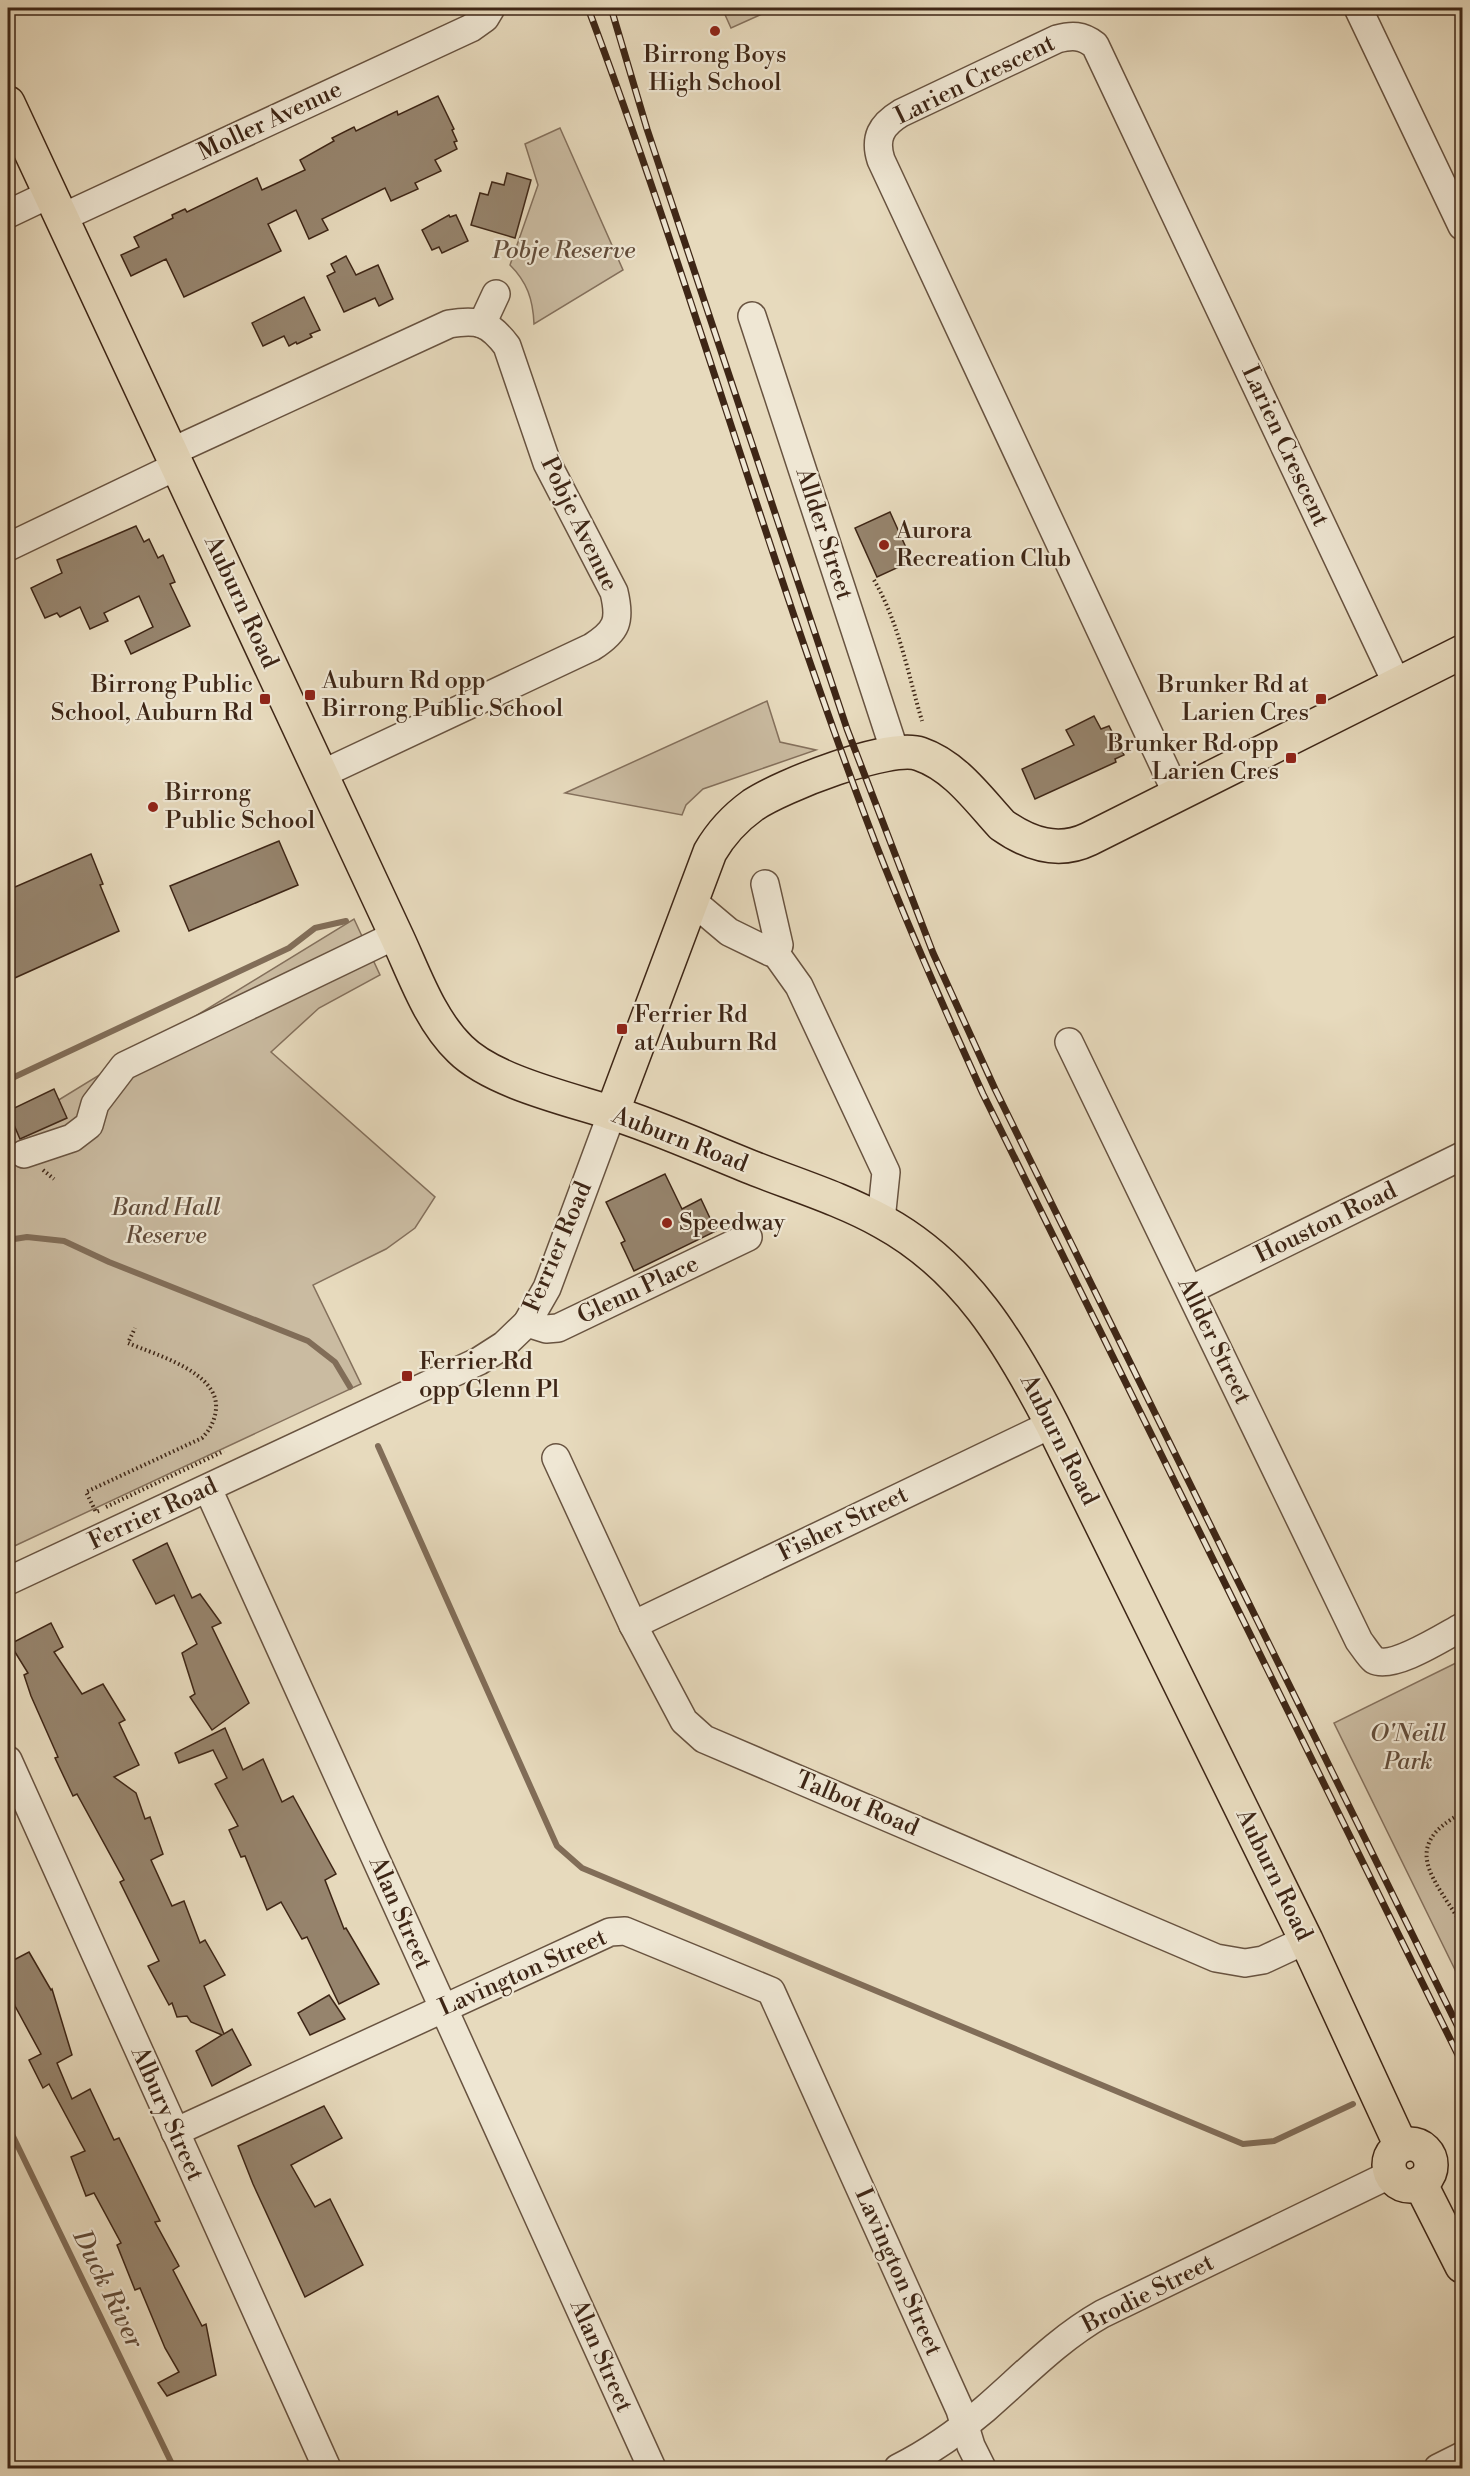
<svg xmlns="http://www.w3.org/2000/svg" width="1470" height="2476" font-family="'Libre Bodoni',serif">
  <rect width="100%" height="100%" fill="#e7dabd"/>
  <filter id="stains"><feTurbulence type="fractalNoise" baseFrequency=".00333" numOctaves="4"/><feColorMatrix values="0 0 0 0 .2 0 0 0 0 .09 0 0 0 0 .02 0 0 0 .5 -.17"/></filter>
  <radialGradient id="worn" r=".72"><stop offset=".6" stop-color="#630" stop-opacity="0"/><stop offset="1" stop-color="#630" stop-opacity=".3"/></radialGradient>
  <g fill="#cabba1" stroke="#84705c" stroke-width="1.5">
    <path d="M722 8H772L773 9 731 28Z"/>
    <path d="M560 128 623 270 534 324C533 299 527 282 510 265L538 185 525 144Z"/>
    <path d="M767 701 780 742 816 750 703 789 686 805 682 815 565 793Z"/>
    <path d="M354 919 380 975 319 1008 271 1052 435 1197 415 1228 386 1249 313 1285 361 1384 8 1549V1131Z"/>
    <path d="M1462 1660V1984L1334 1723Z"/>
  </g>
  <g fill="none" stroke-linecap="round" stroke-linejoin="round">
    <g stroke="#816d58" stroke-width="6">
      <path d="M8 1080 289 948 315 928 346 921"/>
      <path d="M8 1240 27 1237 64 1241 109 1262 308 1341 335 1362 350 1387"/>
      <path d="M378 1446 557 1846 582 1868 1243 2144 1274 2141 1353 2104"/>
      <path d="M8 2126 174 2468"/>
    </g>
  </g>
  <g fill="#96846d" stroke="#3e2616" stroke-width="1.5">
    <path d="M438 96 454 129 452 130 457 141 454 142 457 149 435 160 441 171 415 183 418 189 391 201 385 188 322 219 328 230 309 239 296 210 268 224 281 251 184 297 166 259 131 276 121 255 139 247 134 237 173 218 172 215 185 209 187 212 257 178 262 190 275 184 305 170 300 160 334 141 332 138 354 127 356 131 397 111 398 115Z"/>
    <path d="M507 173 531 180 515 238 471 225 480 193 488 195 492 182 504 185Z"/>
    <path d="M449 215 450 217 456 215 468 241 442 253 439 247 432 250 422 230Z"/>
    <path d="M346 256 356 275 378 265 393 299 379 306 375 298 344 312 327 276 335 272 331 264Z"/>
    <path d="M304 297 320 330 310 334 312 337 297 344 296 342 289 346 284 336 263 346 252 323Z"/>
    <path d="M890 512 912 561 877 577 855 528Z"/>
    <path d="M136 526 144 542 149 539 158 558 163 555 175 582 170 584 190 626 131 654 125 641 153 627 139 596 104 613 108 621 90 629 80 607 60 617 57 613 45 618 31 588 62 573 57 560Z"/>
    <path d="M1094 716 1101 729 1109 726 1124 755 1115 759 1116 762 1035 799 1022 769 1074 745 1066 730Z"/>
    <path d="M279 841 298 885 189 931 170 886Z"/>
    <path d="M91 854 103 884 100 885 119 931 8 981V890Z"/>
    <path d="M54 1089 67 1118 20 1139 8 1111Z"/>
    <path d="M665 1174 682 1209 701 1199 716 1231 634 1271 621 1243 625 1241 606 1202Z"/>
    <path d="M167 1543 192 1598 200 1594 221 1623 212 1627 249 1703 212 1730 190 1697 195 1694 182 1653 197 1644 174 1595 156 1604 133 1560Z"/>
    <path d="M51 1623 63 1647 54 1652 82 1694 103 1684 125 1720 119 1723 139 1765 114 1777 136 1793 145 1819 150 1817 163 1854 151 1860 172 1906 184 1901 200 1943 205 1940 225 1975 204 1986 224 2034 232 2029 251 2065 212 2086 196 2051 222 2035 191 2022 187 2016 177 2017 172 2003 169 2005 148 1966 159 1961 120 1882 124 1880 77 1794 73 1796 55 1758 58 1757 31 1696 24 1675 28 1673 10 1644Z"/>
    <path d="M225 1728 243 1770 263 1759 282 1802 293 1796 336 1874 325 1880 344 1929 346 1928 379 1984 339 2004 307 1937 302 1939 281 1902 267 1910 245 1856 241 1857 229 1830 238 1826 215 1784 227 1778 213 1750 179 1763 175 1753Z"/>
    <path d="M29 1952 51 1990 52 1989 72 2055 57 2063 72 2099 90 2089 114 2140 119 2138 160 2221 155 2222 179 2266 173 2270 202 2326 206 2324 216 2375 167 2396 158 2383 179 2372 165 2348 140 2288 135 2290 117 2245 121 2243 94 2193 86 2196 71 2157 85 2151 49 2084 43 2088 29 2060 41 2054 15 2006 8 1985V1963Z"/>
    <path d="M329 1995 345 2019 310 2035 298 2013Z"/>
    <path d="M324 2106 342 2138 291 2165 315 2207 330 2199 363 2265 305 2297 253 2184 238 2146Z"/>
  </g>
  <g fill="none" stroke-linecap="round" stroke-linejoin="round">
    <g stroke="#685340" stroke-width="30">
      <g id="minor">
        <path d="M1358 8 1462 226"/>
        <path d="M8 214 50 194"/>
        <path d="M61 218 471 28 485 18 491 8"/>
        <path d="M752 316 895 752"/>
        <path d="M482 324 496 294"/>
        <path d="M171 452 449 324C478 319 489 322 507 346L547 463 614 592C621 621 617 631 592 647L322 774"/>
        <path d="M8 547 177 466"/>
        <path d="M1177 794 881 160C874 138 881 125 901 113L1057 39C1072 35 1082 35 1095 45L1397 684"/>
        <path d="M691 900 729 932 770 952 774 951 779 945 765 884"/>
        <path d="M774 951 799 986 886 1172 881 1220"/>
        <path d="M1069 1042 1359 1641C1363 1646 1369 1656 1374 1660 1393 1670 1445 1636 1462 1627"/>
        <path d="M24 1154 72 1138 89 1125 95 1104 124 1066 396 935"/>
        <path d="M1190 1290 1462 1156"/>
        <path d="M527 1323 546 1329 558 1328 748 1237"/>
        <path d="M556 1458 633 1625 684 1721 704 1739 1216 1958 1245 1963 1263 1960 1306 1940"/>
        <path d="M208 1489 652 2468"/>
        <path d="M8 1581 479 1361 504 1345 527 1323 547 1288 612 1113"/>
        <path d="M633 1625 1052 1424"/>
        <path d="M8 1760 327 2468"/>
        <path d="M175 2132 610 1932 625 1931 771 1991 960 2410 971 2446 982 2468"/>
        <path d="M898 2468C928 2453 958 2432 985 2409 1023 2376 1058 2339 1102 2314L1391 2174"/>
        <path d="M1438 2468 1462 2456"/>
      </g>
    </g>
    <g stroke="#3e2616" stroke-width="36">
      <g id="major">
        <path d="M8 103 396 935C414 973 429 1019 460 1049 492 1081 565 1098 609 1112 658 1127 705 1149 753 1168 796 1185 842 1199 883 1222 965 1267 1010 1343 1052 1424L1306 1940 1401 2146"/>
        <path d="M612 1113 710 852C721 833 735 818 753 805 781 786 890 743 920 754 955 766 978 799 1002 825 1029 844 1058 854 1089 839L1462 652"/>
        <circle cx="1410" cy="2165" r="21"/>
        <path d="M1420 2183 1462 2266"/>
      </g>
    </g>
    <g stroke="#3e2616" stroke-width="4" stroke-dasharray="1.5 3" stroke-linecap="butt">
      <path d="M874 580C899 623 908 674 922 721"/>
      <path d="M43 1170 54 1179"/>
      <path d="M106 1507 224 1451"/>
      <path d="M99 1511 96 1512 86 1492 202 1438C210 1430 215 1420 216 1409 219 1372 156 1355 128 1343L135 1328"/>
      <path d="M1462 1813C1398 1847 1435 1879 1462 1925"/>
    </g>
    <use href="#minor" stroke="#efe7d4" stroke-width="27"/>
    <use href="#major" stroke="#e7dabd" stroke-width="33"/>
    <g stroke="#3e2616" stroke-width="7">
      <g id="rail">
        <path d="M588 8C689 276 766 553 867 821 902 914 942 1004 983 1094L1462 2063"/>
        <path d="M611 8 647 129 847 729 933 953 995 1089 1462 2035"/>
      </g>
    </g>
    <use href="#rail" stroke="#efe7d4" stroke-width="4.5" stroke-dasharray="14" stroke-linecap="butt"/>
  </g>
  <g fill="#8f2418" stroke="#efe7d4" stroke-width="2">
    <circle cx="715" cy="31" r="6"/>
    <circle cx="884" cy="545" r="6"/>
    <rect x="304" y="689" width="12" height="12" rx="3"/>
    <rect x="259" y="693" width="12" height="12" rx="3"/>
    <rect x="1315" y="693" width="12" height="12" rx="3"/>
    <rect x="1285" y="752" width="12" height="12" rx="3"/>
    <circle cx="153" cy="807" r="6"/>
    <rect x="616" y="1023" width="12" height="12" rx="3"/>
    <circle cx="667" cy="1223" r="6"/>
    <rect x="401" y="1370" width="12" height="12" rx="3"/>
  </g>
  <g text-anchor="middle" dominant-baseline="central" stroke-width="4.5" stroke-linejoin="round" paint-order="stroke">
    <g font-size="24" fill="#3e2616" stroke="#efe7d4" text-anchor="start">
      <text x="715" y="55" text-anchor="middle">Birrong Boys<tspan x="715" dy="28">High School</tspan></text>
      <text x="896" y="531">Aurora<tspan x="896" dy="28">Recreation Club</tspan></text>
      <text x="322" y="681">Auburn Rd opp<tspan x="322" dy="28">Birrong Public School</tspan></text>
      <text x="253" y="685" text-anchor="end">Birrong Public<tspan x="253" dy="28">School, Auburn Rd</tspan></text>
      <text x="1309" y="685" text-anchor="end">Brunker Rd at<tspan x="1309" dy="28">Larien Cres</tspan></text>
      <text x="1279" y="744" text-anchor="end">Brunker Rd opp<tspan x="1279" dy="28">Larien Cres</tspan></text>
      <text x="165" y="793">Birrong<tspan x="165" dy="28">Public School</tspan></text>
      <text x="634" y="1015">Ferrier Rd<tspan x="634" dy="28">at Auburn Rd</tspan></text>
      <text x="679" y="1223">Speedway</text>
      <text x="419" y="1362">Ferrier Rd<tspan x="419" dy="28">opp Glenn Pl</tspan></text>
    </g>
    <g font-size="24" fill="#3e2616" stroke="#efe7d4">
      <text transform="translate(975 80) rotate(-26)">Larien Crescent</text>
      <text transform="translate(270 121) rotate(-25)">Moller Avenue</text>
      <text transform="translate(1285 446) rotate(65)">Larien Crescent</text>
      <text transform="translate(579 524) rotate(64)">Pobje Avenue</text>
      <text transform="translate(824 534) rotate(72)">Allder Street</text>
      <text transform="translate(241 602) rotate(65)">Auburn Road</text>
      <text transform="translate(680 1140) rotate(21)">Auburn Road</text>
      <text transform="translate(1326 1223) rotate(-26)">Houston Road</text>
      <text transform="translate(558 1247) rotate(-67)">Ferrier Road</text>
      <text transform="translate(638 1290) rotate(-25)">Glenn Place</text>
      <text transform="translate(1214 1341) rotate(64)">Allder Street</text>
      <text transform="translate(1059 1440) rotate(63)">Auburn Road</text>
      <text transform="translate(153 1514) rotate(-25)">Ferrier Road</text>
      <text transform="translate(843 1524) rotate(-26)">Fisher Street</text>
      <text transform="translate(857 1804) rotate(23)">Talbot Road</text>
      <text transform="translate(1274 1875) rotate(64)">Auburn Road</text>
      <text transform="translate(400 1913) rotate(66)">Alan Street</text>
      <text transform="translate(523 1973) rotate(-24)">Lavington Street</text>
      <text transform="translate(167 2114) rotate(66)">Albury Street</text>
      <text transform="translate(898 2272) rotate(66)">Lavington Street</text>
      <text transform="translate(1148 2294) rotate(-27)">Brodie Street</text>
      <text transform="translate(601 2356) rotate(66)">Alan Street</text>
    </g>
    <g font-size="24" font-style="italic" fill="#614b39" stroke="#efe7d4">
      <text x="564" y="251">Pobje Reserve</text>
      <text x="166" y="1208">Band Hall<tspan x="166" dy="28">Reserve</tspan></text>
      <text x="1408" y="1734">O'Neill<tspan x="1408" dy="28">Park</tspan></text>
    </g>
    <g font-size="26" font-style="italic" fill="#604a37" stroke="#efe7d4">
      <text transform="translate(108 2289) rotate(64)">Duck River</text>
    </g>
  </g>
  <rect width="1470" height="2476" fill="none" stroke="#e7dabd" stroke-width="30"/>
  <rect x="9" y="9" width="1452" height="2458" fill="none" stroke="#3e2616" stroke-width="3"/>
  <rect x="15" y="15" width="1440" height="2446" fill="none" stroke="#3e2616" stroke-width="1.5"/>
  <rect width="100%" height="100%" filter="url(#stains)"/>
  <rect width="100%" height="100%" fill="url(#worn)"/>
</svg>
